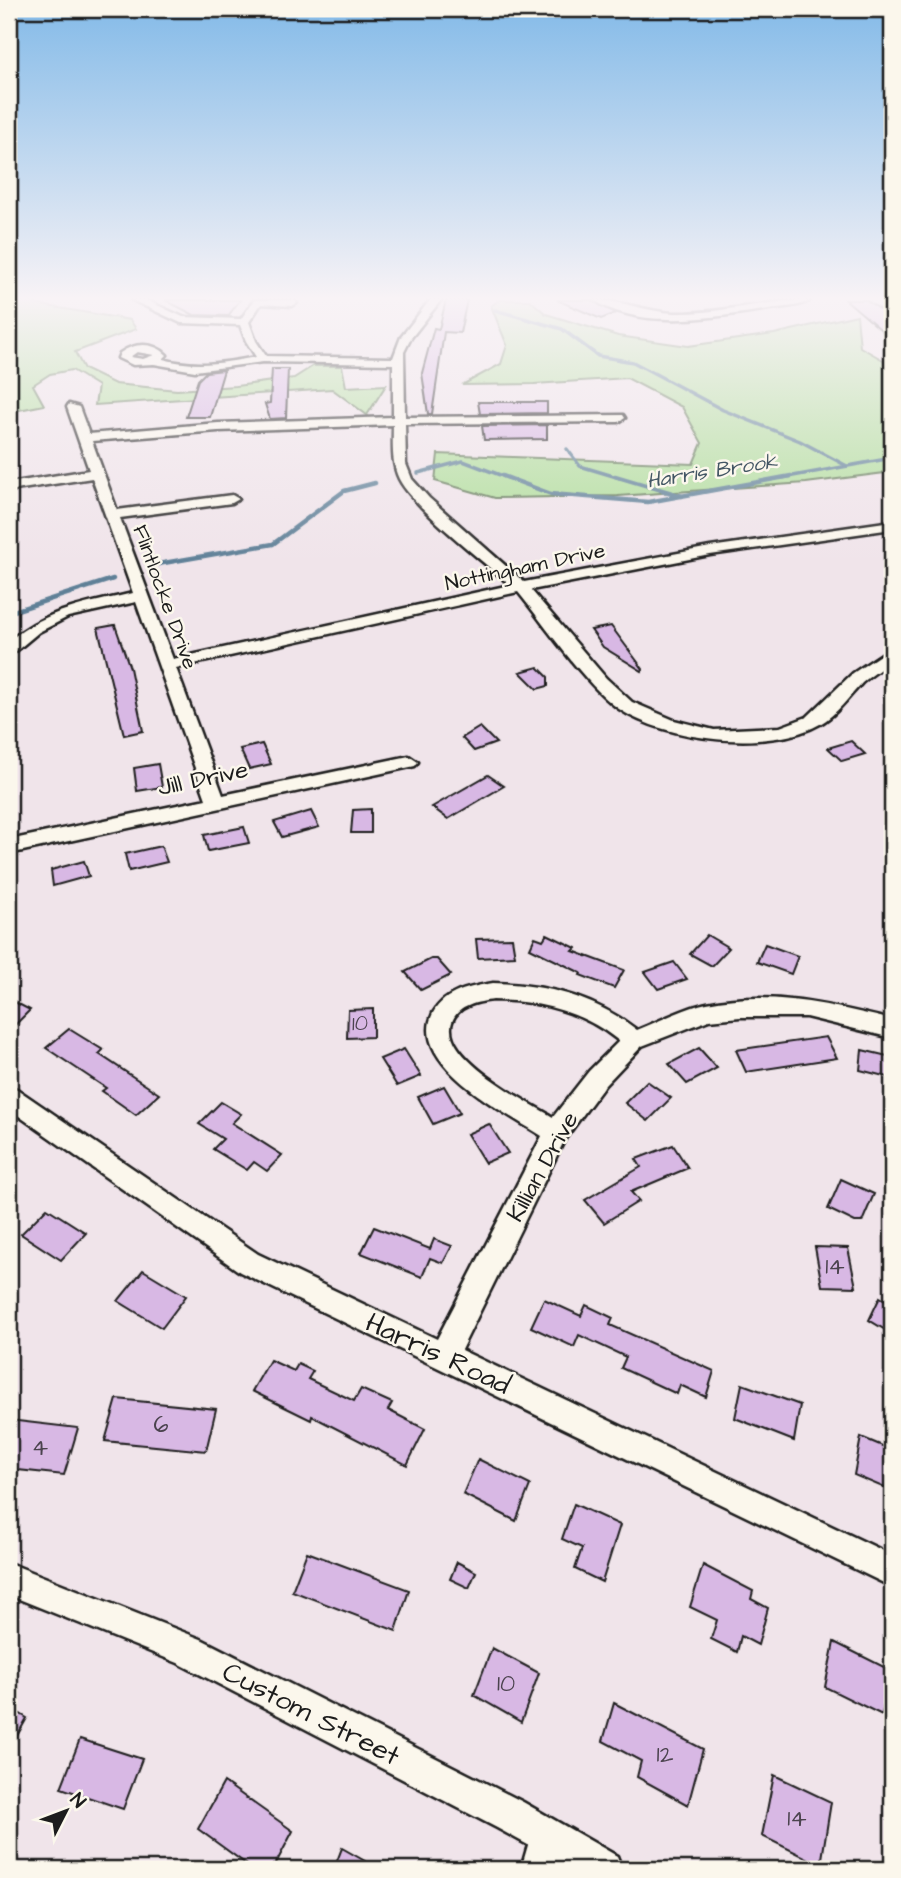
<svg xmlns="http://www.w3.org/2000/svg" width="901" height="1878" font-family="'Architects Daughter',sans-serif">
  <rect width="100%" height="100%" fill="#f0e4ea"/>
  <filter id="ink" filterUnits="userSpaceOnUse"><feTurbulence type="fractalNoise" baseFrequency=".0143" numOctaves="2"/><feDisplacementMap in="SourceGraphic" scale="14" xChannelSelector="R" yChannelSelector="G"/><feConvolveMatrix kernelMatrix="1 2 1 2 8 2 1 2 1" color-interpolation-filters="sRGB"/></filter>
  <g filter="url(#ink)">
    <g fill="#b1de9c" stroke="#667d5c" stroke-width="2">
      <path d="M10 300H40L35 304 130 320 136 329 75 352 84 369 115 384 177 390 236 386 294 378 313 366H342L346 387 386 385 367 415 332 389 95 405 98 386 72 370 50 374 33 385 44 405 9 412Z"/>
      <path d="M499 300H530L546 314 618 336 688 346 774 334 857 315 860 347 892 365V472L806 483 618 496 495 498 435 481 438 454 693 464 702 443 682 407 627 378 534 384 462 385 501 364 507 345 491 306Z"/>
    </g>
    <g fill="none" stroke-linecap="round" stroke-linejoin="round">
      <g stroke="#5f8097" stroke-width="3.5">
        <path d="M495 310 562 329 598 356 633 362 723 410 800 441 847 466"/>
        <path d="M567 449 580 466 620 478"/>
        <path d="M418 473 463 461 508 478"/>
        <path d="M782 478 892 458"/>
      </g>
      <g stroke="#5f8097" stroke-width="4.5">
        <path d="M503 476 551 494 648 502 791 476"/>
        <path d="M615 476 682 496"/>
        <path d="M158 564 273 544 344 491 375 483"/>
        <path d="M14 611 113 579"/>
      </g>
    </g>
    <g fill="#d8b8e4" stroke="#1c1c1c" stroke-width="2">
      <path d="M165 300H240L228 316 194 315Z"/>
      <path d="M446 300H467L460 333 444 332 432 414H428L422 373 434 328 439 329Z"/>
      <path d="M557 300H591L616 313 601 319Z"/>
      <path d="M846 300H866L892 317V339Z"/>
      <path d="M272 369H288L286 418 270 419 265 404 270 403Z"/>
      <path d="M224 370 210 417H186L198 380 206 372Z"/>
      <path d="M478 402H547V413L480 414Z"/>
      <path d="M547 425V439L484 440 482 426Z"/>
      <path d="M115 625 130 668 143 731 124 735 98 628Z"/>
      <path d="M611 626 643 669 642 671 603 647 591 630Z"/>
      <path d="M538 667 548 677V686L537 689 520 672Z"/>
      <path d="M480 727 496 743 474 751 462 738Z"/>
      <path d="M851 741 865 754 842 761 828 748Z"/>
      <path d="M262 744 271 764 249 769 240 749Z"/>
      <path d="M158 764 162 787 137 791 134 768Z"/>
      <path d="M488 775 504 786 448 819 432 807Z"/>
      <path d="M371 809V833H351L353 810Z"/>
      <path d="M311 811 319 827 282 837 274 822Z"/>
      <path d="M244 827 249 843 208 851 204 835Z"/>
      <path d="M161 846 167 862 129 871 125 854Z"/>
      <path d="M84 861 89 876 53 886 51 870Z"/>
      <path d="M547 934 576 948 573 951 624 970 614 988 580 975 581 973 530 948 535 937 543 940Z"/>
      <path d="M707 935 729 948 712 966 690 954Z"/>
      <path d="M512 938 515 956 478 958 476 939Z"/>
      <path d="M765 944 798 956 791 974 757 962Z"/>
      <path d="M431 959H437L451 975 421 990 405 972Z"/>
      <path d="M674 962 687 979 658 989 645 972Z"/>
      <path d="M9 999 30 1010 9 1031Z"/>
      <path d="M373 1009V1037L347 1038 348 1010Z"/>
      <path d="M69 1029 103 1050 99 1054 159 1094 136 1115 102 1091 106 1088 46 1048Z"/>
      <path d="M826 1037 837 1058 746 1072 736 1050Z"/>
      <path d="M699 1048 717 1068 687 1084 669 1064Z"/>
      <path d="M404 1049 421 1076 397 1086 380 1059Z"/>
      <path d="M862 1050 892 1057V1078L860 1070Z"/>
      <path d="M647 1081 671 1098 648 1121 625 1103Z"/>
      <path d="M444 1086 460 1113 433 1124 418 1097Z"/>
      <path d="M221 1102 241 1114 232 1123 282 1155 267 1171 254 1162 247 1170 213 1149 223 1139 199 1124Z"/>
      <path d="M489 1124 508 1153 485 1163 467 1134Z"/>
      <path d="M673 1145 688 1168 631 1192 639 1201 604 1223 585 1200 641 1167 636 1159Z"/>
      <path d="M841 1179 874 1194 862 1222H855L828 1209Z"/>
      <path d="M47 1208 86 1233 61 1260 21 1234Z"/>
      <path d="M374 1227 430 1249 434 1239 452 1246 443 1263 430 1258 422 1277 361 1253Z"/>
      <path d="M815 1247 848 1248 856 1287 822 1286Z"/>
      <path d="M143 1270 186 1296 162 1328 118 1301Z"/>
      <path d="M880 1297 892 1304V1334L869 1320Z"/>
      <path d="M544 1299 581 1316 586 1305 613 1318 610 1325 714 1371 706 1397 680 1385 677 1394 621 1368 626 1357 579 1335 574 1347 531 1327Z"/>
      <path d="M270 1360 294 1371 298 1364 313 1371 308 1379 354 1401 361 1389 392 1403 388 1410 425 1429 407 1465 312 1416 311 1420 252 1391Z"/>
      <path d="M742 1384 800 1405 794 1441 735 1418Z"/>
      <path d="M117 1399 216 1409 206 1451 105 1441Z"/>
      <path d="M9 1420 78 1428 64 1475 9 1469Z"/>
      <path d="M861 1437 892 1450V1491L854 1475Z"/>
      <path d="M478 1459 530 1485 516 1521 463 1494Z"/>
      <path d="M574 1504 620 1525 602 1582 575 1569 582 1548 562 1539Z"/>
      <path d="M307 1552 409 1590 396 1631 292 1591Z"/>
      <path d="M457 1562 476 1572 469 1588 450 1579Z"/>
      <path d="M703 1565 753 1591 751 1599 768 1608 758 1645 741 1636 737 1652 711 1639 717 1620 690 1607Z"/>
      <path d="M834 1642 890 1670 882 1715 825 1687Z"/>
      <path d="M492 1648 539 1673 521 1722 474 1695Z"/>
      <path d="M614 1703 703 1749 688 1805 637 1777 641 1761 603 1741Z"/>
      <path d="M9 1707 27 1718 9 1750Z"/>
      <path d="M80 1739 142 1759 123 1809 61 1788Z"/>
      <path d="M774 1775 831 1802 821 1865 762 1836Z"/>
      <path d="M224 1782 293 1831 273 1869H253L198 1829Z"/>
      <path d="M342 1848 379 1869H334Z"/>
    </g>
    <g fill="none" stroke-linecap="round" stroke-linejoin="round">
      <g stroke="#1c1c1c" stroke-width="5">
        <g id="minor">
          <path d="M132 300H146L183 317 241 319 254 300H294L297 303 292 306 261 304 249 322 256 341 266 356 393 358 401 337 430 300H441L411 338 404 352 405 417 623 415 625 418 619 422 405 424 406 464 412 479 429 498 524 582 710 547 892 521V529L710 555 531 590 606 678 632 702 674 720 714 730 780 727 807 717 853 673 886 651 892 649V661C882 668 871 675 862 683 849 697 836 715 820 724 770 753 666 741 619 709 586 686 545 625 518 592L176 668 223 795 409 756 418 762 415 766 9 854V840L206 799 136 602 68 617 39 632 15 652 9 654V641C47 609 86 604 133 593L92 478 9 491V483L89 470 67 407 69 404 79 407 89 434 218 423 393 417V364L263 362 195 371 154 364 133 365 118 358 120 353C135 342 154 342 167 355L163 359C194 368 225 363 256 357L246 341 240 325 181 323ZM137 352 154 355 143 359 130 357ZM393 425C393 443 391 462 399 479 413 507 484 562 510 585L173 659 120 518 232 503 239 499 232 495 117 510 92 441 218 431Z"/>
          <path d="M594 300C621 300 647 312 675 313 721 314 765 300 811 300 800 307 782 307 769 309 717 317 640 331 594 300Z"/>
          <path d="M887 300H892V304L888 303Z"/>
          <path d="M493 983C545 984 595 997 637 1030 660 1021 684 1008 707 1003 771 990 831 1005 892 1020V1038L806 1017H740L709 1020 642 1046 605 1085 565 1139 461 1350 892 1555V1587L240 1272 9 1109V1086L17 1089 258 1254 437 1339 542 1136C508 1114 408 1064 433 1013 445 991 470 987 493 983ZM493 1000C540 1001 582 1011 619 1041L589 1071 553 1117C528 1102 440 1057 452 1022 458 1005 478 1002 493 1000Z"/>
          <path d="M9 1563 201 1639 523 1802 617 1856 622 1869H569L559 1863 557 1869H521L528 1845 497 1828 178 1663 9 1595Z"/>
        </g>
      </g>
      <use href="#minor" fill="#fbf7ec" fill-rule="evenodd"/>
    </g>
  </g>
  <linearGradient id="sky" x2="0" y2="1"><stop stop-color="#83bae8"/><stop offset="0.53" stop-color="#f8f3f6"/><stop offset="1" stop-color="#f8f3f6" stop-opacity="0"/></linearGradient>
  <rect width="901" height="563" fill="url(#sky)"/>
  <g text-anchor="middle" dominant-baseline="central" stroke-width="5" stroke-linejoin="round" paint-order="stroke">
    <g font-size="21" font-style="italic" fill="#435664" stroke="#fbf7ec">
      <text transform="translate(712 471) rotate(-9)">Harris Brook</text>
    </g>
    <g font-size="21" fill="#1c1c1c" stroke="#fbf7ec">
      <text transform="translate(525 567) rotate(-12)">Nottingham Drive</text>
      <text transform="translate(165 597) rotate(70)">Flintlocke Drive</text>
    </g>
    <g font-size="21" fill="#4b434e">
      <text x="360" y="1023">10</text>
    </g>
    <g font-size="24" fill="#1c1c1c" stroke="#fbf7ec">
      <text transform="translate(203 779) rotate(-12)">Jill Drive</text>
      <text transform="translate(543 1167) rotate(-61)">Killian Drive</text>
    </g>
    <g font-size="24" fill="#4b434e">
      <text x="835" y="1267">14</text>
      <text x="161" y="1425">6</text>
      <text x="40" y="1448">4</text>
      <text x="506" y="1684">10</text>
      <text x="665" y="1755">12</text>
      <text x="797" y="1819">14</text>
    </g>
    <g font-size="28" fill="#1c1c1c" stroke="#fbf7ec">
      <text transform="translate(438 1354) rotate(25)">Harris Road</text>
      <text transform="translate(311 1714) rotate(27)">Custom Street</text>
    </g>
  </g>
  <rect width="901" height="1878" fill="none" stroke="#fbf7ec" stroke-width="35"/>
  <rect x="18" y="18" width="866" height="1843" fill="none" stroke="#1c1c1c" stroke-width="2.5" filter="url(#ink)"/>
  <g transform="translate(66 1811) rotate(48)" stroke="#fbf7ec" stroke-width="5" paint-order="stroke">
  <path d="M0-5L12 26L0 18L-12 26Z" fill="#1c1c1c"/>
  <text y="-10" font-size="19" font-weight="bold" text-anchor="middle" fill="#1c1c1c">N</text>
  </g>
</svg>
